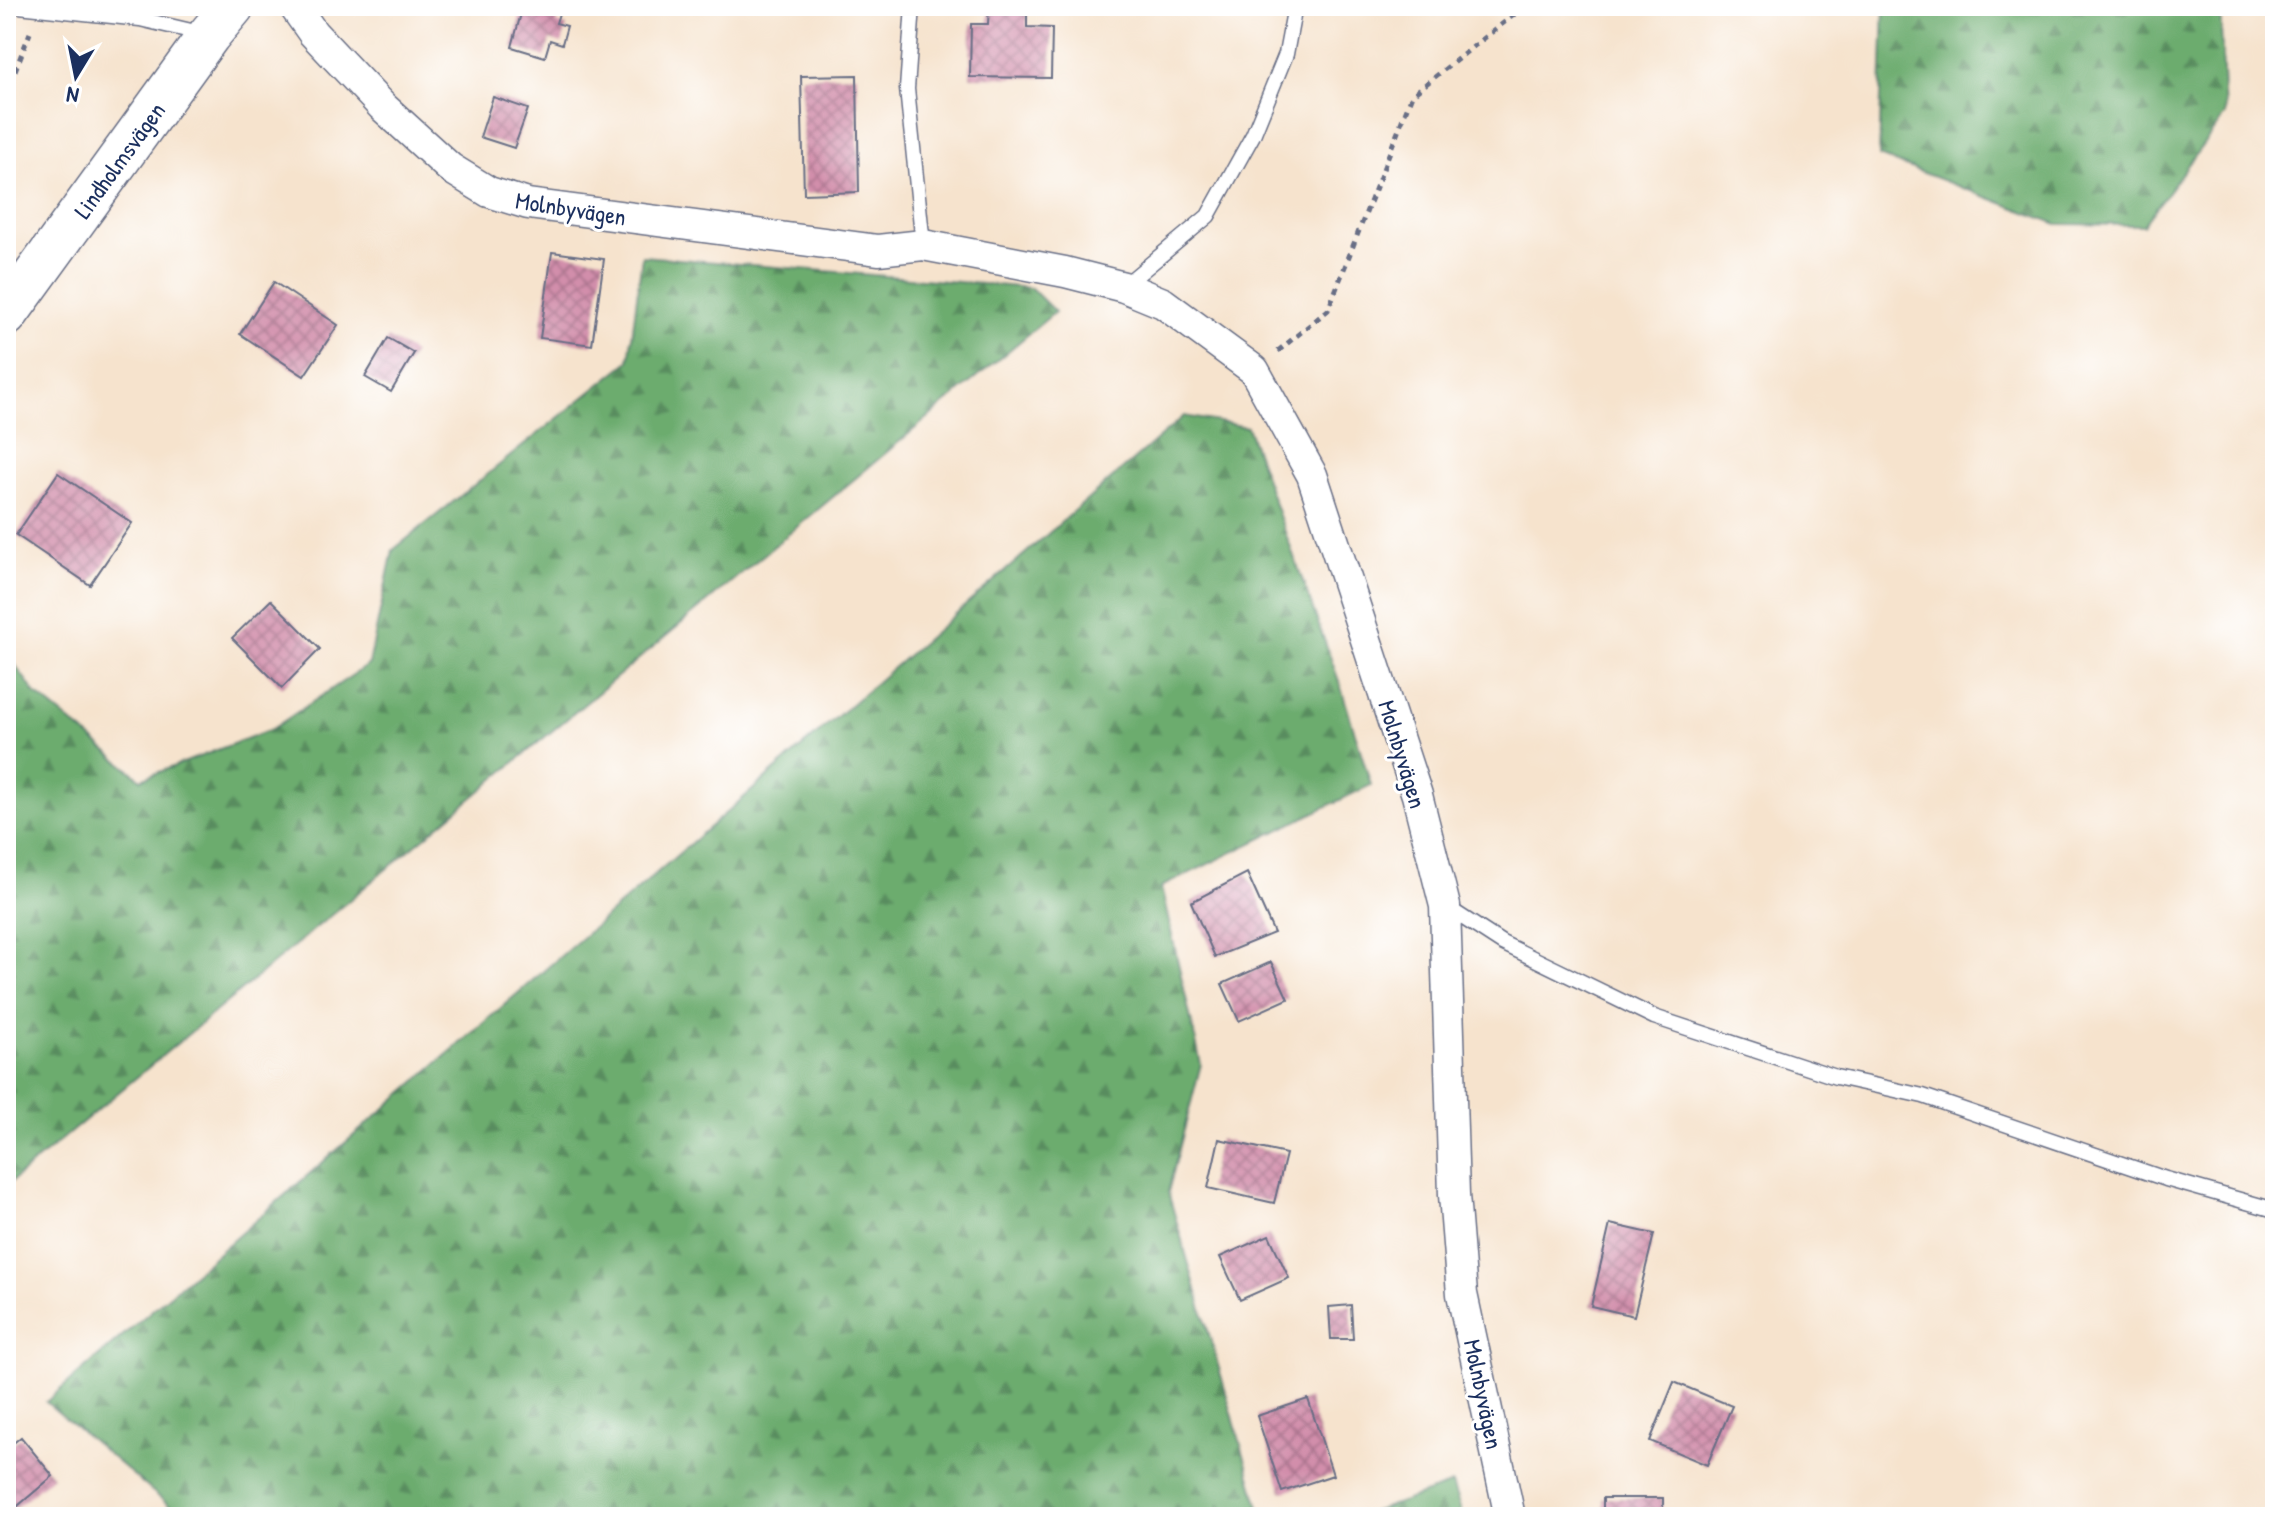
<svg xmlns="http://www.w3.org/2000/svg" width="2281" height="1523" font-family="'Patrick Hand',sans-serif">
  <defs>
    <pattern id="forest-firs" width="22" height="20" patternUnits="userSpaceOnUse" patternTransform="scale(2)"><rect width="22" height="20" fill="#6cac6e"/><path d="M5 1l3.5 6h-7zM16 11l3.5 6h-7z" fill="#588c5e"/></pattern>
    <pattern id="building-cross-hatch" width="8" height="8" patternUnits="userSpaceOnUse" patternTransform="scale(2)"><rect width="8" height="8" fill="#d28eab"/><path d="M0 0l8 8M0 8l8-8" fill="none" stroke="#aa748e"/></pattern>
  </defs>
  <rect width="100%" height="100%" fill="#fff"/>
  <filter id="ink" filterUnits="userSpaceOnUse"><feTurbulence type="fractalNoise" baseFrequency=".0125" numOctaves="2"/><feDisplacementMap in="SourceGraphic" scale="16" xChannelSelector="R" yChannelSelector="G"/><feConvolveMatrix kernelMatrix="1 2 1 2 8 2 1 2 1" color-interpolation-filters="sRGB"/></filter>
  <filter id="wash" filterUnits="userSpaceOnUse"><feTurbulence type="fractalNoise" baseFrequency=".006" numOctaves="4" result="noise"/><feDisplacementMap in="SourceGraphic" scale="32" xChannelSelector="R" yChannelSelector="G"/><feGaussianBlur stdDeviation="1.8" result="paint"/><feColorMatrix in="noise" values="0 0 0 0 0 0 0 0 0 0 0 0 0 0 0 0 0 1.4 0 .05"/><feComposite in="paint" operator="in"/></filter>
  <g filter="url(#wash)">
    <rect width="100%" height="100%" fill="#f6e3cd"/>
    <g fill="url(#forest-firs)" stroke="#446e66" stroke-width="2">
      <path d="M1884 6H2220L2225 115 2143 225 2057 224 1879 156Z"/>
      <path d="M642 256 1031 288 1055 312 6 1186V652L35 693 141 779 272 729 369 664 393 550 629 361Z"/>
      <path d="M1184 416 1247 427 1339 681 1371 785 1161 887 1201 1064 1168 1192 1262 1517H183L46 1402Z"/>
      <path d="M1452 1484 1463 1517H1358Z"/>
    </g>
    <g id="blocks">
      <g fill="url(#building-cross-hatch)">
        <path d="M523 6 561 7 556 23 567 26 562 44 550 40 545 57 512 47Z"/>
        <path d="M989 6H1027V27L1052 28 1051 78 970 77 971 24H988Z"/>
        <path d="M857 75 859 192 804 194 801 76Z"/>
        <path d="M493 97 528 109 514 148 480 137Z"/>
        <path d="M552 252 604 259 592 345 540 338Z"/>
        <path d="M274 282 338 325 304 376 240 334Z"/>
        <path d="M388 338 414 353 391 392 365 377Z"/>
        <path d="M58 473 132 523 90 585 16 535Z"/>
        <path d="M271 600 320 649 282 688 232 638Z"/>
        <path d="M1247 873 1274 933 1215 957 1191 902Z"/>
        <path d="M1271 962 1288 999 1239 1021 1222 984Z"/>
        <path d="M1219 1139 1286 1154 1274 1203 1208 1188Z"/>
        <path d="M1610 1224 1654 1234 1634 1316 1591 1306Z"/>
        <path d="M1269 1235 1289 1278 1240 1300 1220 1257Z"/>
        <path d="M1351 1305 1353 1339H1331L1329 1307Z"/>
        <path d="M1674 1382 1732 1406 1707 1465 1650 1441Z"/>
        <path d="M1308 1399 1333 1475 1282 1492 1257 1416Z"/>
        <path d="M21 1437 53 1476 6 1516V1449Z"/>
        <rect x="1603" y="1498" width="60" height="19"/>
      </g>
    </g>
  </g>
  <g filter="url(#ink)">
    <use href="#blocks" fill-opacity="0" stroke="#686e85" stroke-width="2"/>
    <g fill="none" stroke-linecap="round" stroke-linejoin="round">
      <g stroke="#686e85" stroke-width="17">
        <g id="service">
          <path d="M19 6 140 19 204 34"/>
          <path d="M913 6 907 89 923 245"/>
          <path d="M1124 286 1208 216 1253 135 1286 54 1295 6"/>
          <path d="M1445 906 1502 943 1654 1017 1836 1077 1923 1096 2166 1179 2275 1210"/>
        </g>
      </g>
      <g stroke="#686e85" stroke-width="33">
        <path id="minor" d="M294 6 313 33 382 106 450 168 489 192 528 204 878 250 923 245 1065 272 1124 287 1163 303 1254 370 1312 475 1417 795 1445 906 1454 1195 1462 1294 1510 1517"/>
      </g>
      <g stroke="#686e85" stroke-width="45">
        <path id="secondary" d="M6 315 209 35 233 6"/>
      </g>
      <g stroke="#686e85" stroke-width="5" stroke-dasharray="6 6" stroke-linecap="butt">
        <path d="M6 93 30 33"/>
        <path d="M1278 351 1328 310 1412 95 1525 6"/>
      </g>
      <use href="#service" stroke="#fff" stroke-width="14"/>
      <use href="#minor" stroke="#fff" stroke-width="30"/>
      <use href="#secondary" stroke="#fff" stroke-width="42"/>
    </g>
  </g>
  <g text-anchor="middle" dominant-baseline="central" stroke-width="6" stroke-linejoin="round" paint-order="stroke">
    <g font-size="24" fill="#1b2f5e" stroke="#fff">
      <text transform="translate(119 160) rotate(-54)">Lindholmsvägen</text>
      <text transform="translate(571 208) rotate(9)">Molnbyvägen</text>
      <text transform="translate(1403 754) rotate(73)">Molnbyvägen</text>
      <text transform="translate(1484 1394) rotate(78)">Molnbyvägen</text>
    </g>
  </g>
  <rect width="2281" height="1523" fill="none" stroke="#fff" stroke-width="32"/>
  <g transform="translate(76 76) rotate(190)" stroke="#ffffff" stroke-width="6" paint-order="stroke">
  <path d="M0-6L14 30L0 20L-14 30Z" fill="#1b2f5e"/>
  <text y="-12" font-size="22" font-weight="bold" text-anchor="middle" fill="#1b2f5e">N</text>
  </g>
</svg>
